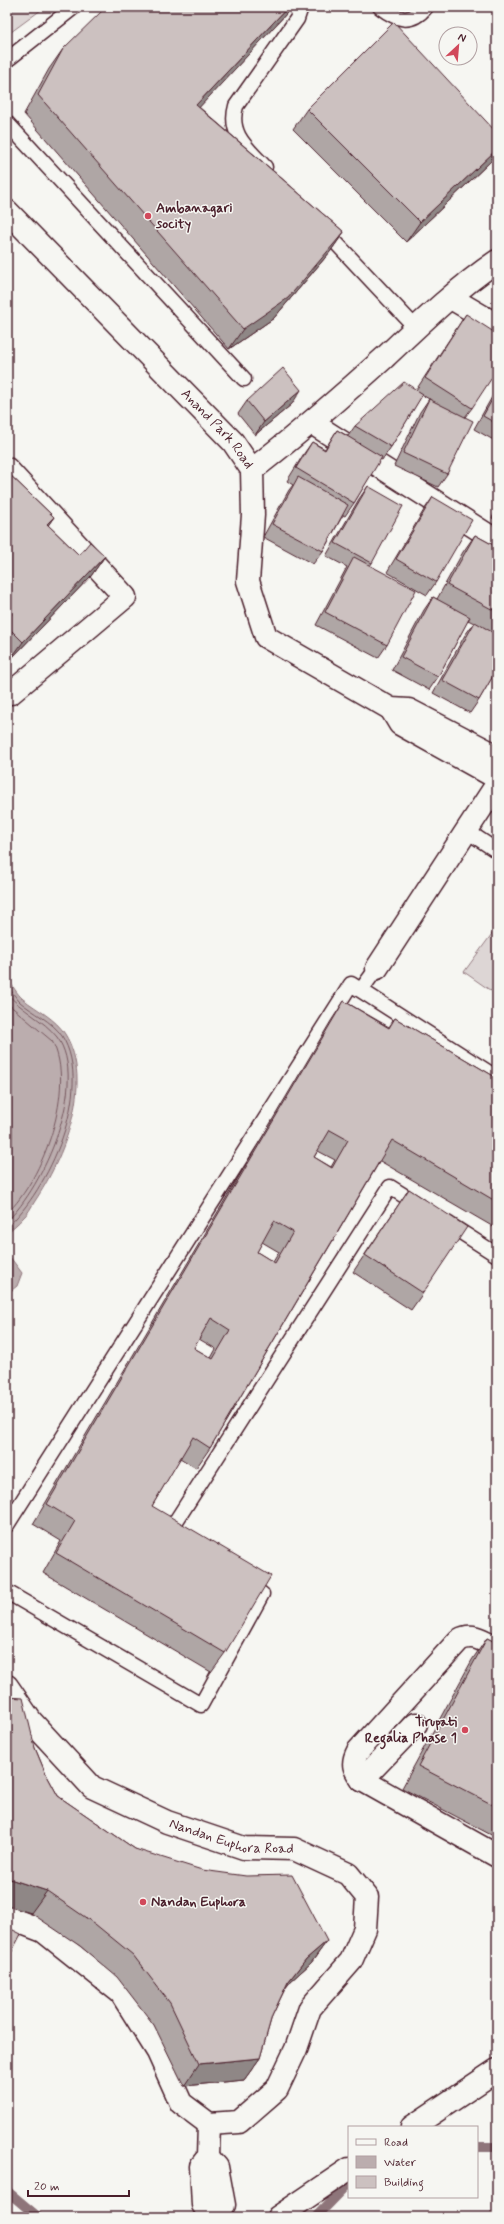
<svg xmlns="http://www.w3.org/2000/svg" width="504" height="2224" font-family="Mynerve,sans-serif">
  <rect width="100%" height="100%" fill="#f6f6f2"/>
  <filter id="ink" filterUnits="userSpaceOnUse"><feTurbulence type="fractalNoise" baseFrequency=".025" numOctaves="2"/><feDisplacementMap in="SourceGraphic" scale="8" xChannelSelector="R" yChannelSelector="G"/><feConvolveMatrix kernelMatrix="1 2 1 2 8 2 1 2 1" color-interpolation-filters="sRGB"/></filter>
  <g filter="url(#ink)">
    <g fill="#ddd6d5" stroke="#947a80">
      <path d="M7 7H45L7 35Z"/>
      <path d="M497 927V995L464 972Z"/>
    </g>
    <g fill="#bbadae" stroke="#8e747a">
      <path d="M7 977C12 985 17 994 23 999 37 1010 56 1019 65 1034 95 1083 63 1159 35 1201 31 1207 28 1214 23 1218 18 1224 12 1228 7 1233Z"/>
      <path d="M7 1253 22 1273 17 1286 7 1294Z"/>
    </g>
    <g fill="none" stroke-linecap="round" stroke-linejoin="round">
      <g stroke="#77585f" stroke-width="1">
        <path d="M7 985C11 990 15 997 20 1002 33 1013 52 1021 62 1036 95 1089 48 1191 7 1227"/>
        <path d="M7 993C21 1011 43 1019 57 1037 90 1082 43 1188 7 1221"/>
        <path d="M7 1003 52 1041C77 1086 43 1180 7 1213"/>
      </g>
      <g stroke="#8e747a" stroke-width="10">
        <path d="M477 2147H497"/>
        <path d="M7 2191 38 2217"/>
        <path d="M316 2217 349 2183"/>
      </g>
      <g stroke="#4a1f2b" stroke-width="17">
        <g id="service">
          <path d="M380 7C397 20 411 25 426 7"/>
          <path d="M7 60 74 7"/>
          <path d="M7 123 244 379"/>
          <path d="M265 167C247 148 228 134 236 106L297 19 301 7"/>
          <path d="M324 230 416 328"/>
          <path d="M467 831 497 851"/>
          <path d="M361 990 377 968"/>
          <path d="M447 1223 497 1255"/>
          <path d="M7 1525 351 984 497 1078"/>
          <path d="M168 1536 167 1535 390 1187 419 1205"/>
          <path d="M7 1592 201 1705 262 1594 245 1584"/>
        </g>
      </g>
      <g stroke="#4a1f2b" stroke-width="25">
        <g id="minor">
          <path id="s1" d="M7 211 233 442 252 470"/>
          <path d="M451 298 497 325"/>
          <path d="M312 423 497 541"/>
          <path d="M7 469 125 597 11 693 7 688"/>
          <path d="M252 470 253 515 248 581 266 637 391 709 409 710 497 756"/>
          <path d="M252 470C298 434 341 397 384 358 420 324 456 289 497 261"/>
          <path d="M391 709 400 724 497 778"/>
          <path d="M377 968 497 784"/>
          <path d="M497 1648C484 1641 473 1632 459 1640L358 1751C351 1764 354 1769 362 1780L497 1856"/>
          <path id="s2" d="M7 1686 31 1721 92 1787 167 1822 244 1848 294 1849 348 1874 367 1897 365 1929 351 1961 310 2008 296 2049 277 2089 239 2122 209 2124 181 2103 158 2052 121 1993 43 1931 7 1917"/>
          <path d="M362 1780 416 1724"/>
          <path d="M209 2124 208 2157 201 2166 203 2205 212 2217"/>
          <path d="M412 2127 497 2070"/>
          <path d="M208 2157 217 2167 224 2205 214 2217"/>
          <path d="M278 2217 349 2169"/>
        </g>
      </g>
      <use href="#service" stroke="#f6f6f2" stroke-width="14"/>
      <use href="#minor" stroke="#f6f6f2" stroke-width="22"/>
    </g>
    <g fill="#afa6a5" stroke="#4a1f2b" fill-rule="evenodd">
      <path d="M287 13 199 107 344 232 330 252 274 318 229 349 24 114 49 69 63 49Z"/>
      <path d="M307 109 491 161 406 242 293 129Z"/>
      <path d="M466 314 472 408 465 417 447 474 438 487 394 466 420 412 429 399 431 400 422 395 391 447 382 460 380 459 354 503 345 516 343 515 323 551 313 564 263 537 289 490 293 485 287 481 303 455 312 442 325 449 337 430 348 436 355 426 416 390Z"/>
      <path d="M497 388V442L474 429Z"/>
      <path d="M247 401 292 404 255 435 238 414Z"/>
      <path d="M7 472 54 517 48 525 79 555 105 556 91 576 9 661 7 659Z"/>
      <path d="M368 486 372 563 370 566 387 645 378 658 316 625 347 567 326 556 359 499Z"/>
      <path d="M433 497 436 582 427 595 387 572 424 510Z"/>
      <path d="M497 509V521L492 518Z"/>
      <path d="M475 535 497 547V669L479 700 470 713 433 693 465 635 474 623 468 620 438 677 429 690 392 670 424 610 433 597 437 599 463 552Z"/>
      <path d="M344 1001 389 1027 395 1018 497 1078V1229L380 1161 210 1448 196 1468 180 1458 152 1506 225 1653 211 1672 43 1573 61 1541 33 1524 331 1021ZM318 1151 335 1160 331 1167 314 1157ZM262 1242 279 1252 273 1262 257 1252ZM199 1339 216 1349 211 1358 194 1348Z"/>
      <path d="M409 1189 423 1293 411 1310 353 1272Z"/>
      <path d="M487 1638 497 1643V1838L402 1788 472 1660Z"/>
      <path d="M7 1697 35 1748 45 1772 58 1796 135 1849 327 1941 311 1963 291 1981 285 1989 272 2016 260 2058 244 2080 184 2086 154 2025 117 1977 80 1946 31 1913 7 1906Z"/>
    </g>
    <g fill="#8f8786" stroke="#4a1f2b">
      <path d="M288 7H291L287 13 183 125 196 105Z"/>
      <path d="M497 149V153L491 161 406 242 420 222Z"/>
      <path d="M344 232 330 252 274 318 229 349 243 329Z"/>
      <path d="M301 390 292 404 255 435 264 422Z"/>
      <path d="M54 517 40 537 47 524Z"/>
      <path d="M105 556 91 576 9 661 23 642Z"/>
      <path d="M7 1879H10L47 1891 31 1913 7 1906Z"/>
      <path d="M327 1941 311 1963 291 1981 272 2004 288 1982 306 1959Z"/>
      <path d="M260 2058 244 2080 184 2086 199 2064Z"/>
    </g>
    <g fill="#ccc1c0" stroke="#4a1f2b" fill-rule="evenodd">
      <path d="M106 7H288L196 105 344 232 288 298 243 329 38 95 63 49Z"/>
      <path d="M394 22 497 133V149L420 222 307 109Z"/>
      <path d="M466 314 497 334V370L472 408 425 378Z"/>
      <path d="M283 368 301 390 264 422 247 401Z"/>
      <path d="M404 382 423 394 391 447 355 426Z"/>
      <path d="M497 391V424L483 416Z"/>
      <path d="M429 399 473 421 447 474 403 453Z"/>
      <path d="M337 430 382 457 354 503 296 468 312 442 325 450Z"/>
      <path d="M7 472 54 517 47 524 79 555 90 542 105 556 23 642 7 626V619L12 614 7 609Z"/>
      <path d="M298 477 348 505 323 551 272 524Z"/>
      <path d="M368 486 403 506 372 563 335 543Z"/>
      <path d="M433 497 472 520 436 582 396 559Z"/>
      <path d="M475 535 497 547V612L447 585Z"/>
      <path d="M354 557 416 590 387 645 325 612Z"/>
      <path d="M433 597 470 617 438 677 401 657Z"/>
      <path d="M475 622 497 635V669L479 700 442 680Z"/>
      <path d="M344 1001 389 1028 395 1018 497 1078V1202L392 1140 210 1448 193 1437 152 1506 271 1576 225 1653 56 1553 75 1521 47 1504ZM330 1130 348 1140 332 1168 314 1157ZM274 1221 293 1232 275 1263 257 1252ZM211 1318 230 1330 213 1359 194 1348Z"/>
      <path d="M409 1189 467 1227 423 1293 365 1255Z"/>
      <path d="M487 1638 497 1643V1807L418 1766Z"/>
      <path d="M7 1697 23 1698 35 1748 45 1772 58 1796 135 1849 202 1870 246 1876 292 1875 327 1941 306 1959 288 1982 272 2016 260 2058 199 2064 170 2003 133 1955 95 1924 47 1891 10 1879H7Z"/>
      <path d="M7 1927 21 1934 7 1961Z"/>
    </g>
  </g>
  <g fill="#d1495b" stroke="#f6f6f2" stroke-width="1.5">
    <circle cx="148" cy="216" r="4"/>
    <circle cx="465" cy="1730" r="4"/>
    <circle cx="143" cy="1902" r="4"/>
  </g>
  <g text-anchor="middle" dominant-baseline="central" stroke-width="3" stroke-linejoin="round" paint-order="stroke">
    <g font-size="14" font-weight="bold" fill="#4a1f2b" stroke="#f6f6f2" text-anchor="start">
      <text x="156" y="208">Ambanagari<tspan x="156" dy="16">socity</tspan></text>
      <text x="457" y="1722" text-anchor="end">Tirupati<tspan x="457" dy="16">Regalia Phase 1</tspan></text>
      <text x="151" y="1902">Nandan Euphora</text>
    </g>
    <g font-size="14" fill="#4a1f2b" stroke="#f6f6f2">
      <text stroke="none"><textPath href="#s1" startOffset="303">Anand Park Road</textPath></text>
      <text stroke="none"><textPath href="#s2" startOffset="282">Nandan Euphora Road</textPath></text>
    </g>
  </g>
  <rect width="504" height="2224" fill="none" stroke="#f6f6f2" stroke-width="24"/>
  <rect x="12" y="12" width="480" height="2200" fill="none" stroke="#4a1f2b" stroke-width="1.5" filter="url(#ink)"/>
  <rect x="348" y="2126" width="130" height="72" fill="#f6f6f2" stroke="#b1a0a2"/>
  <rect x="356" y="2139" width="20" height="6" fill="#f6f6f2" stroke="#b1a0a2"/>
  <text x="384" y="2146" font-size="12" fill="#4a1f2b">Road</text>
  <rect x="356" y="2156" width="20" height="12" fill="#bbadae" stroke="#b1a0a2"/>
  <text x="384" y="2166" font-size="12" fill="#4a1f2b">Water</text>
  <rect x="356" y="2176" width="20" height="12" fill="#ccc1c0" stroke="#b1a0a2"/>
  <text x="384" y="2186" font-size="12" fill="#4a1f2b">Building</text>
  <g transform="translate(458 46) rotate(26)"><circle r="19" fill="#f6f6f2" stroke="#b1a0a2"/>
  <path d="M0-3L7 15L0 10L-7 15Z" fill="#d1495b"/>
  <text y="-6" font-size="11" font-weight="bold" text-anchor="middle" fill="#4a1f2b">N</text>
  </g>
  <path d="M28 2190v6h101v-6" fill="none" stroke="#4a1f2b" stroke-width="2"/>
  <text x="34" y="2190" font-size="12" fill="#4a1f2b" stroke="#f6f6f2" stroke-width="3" paint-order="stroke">20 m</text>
</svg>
